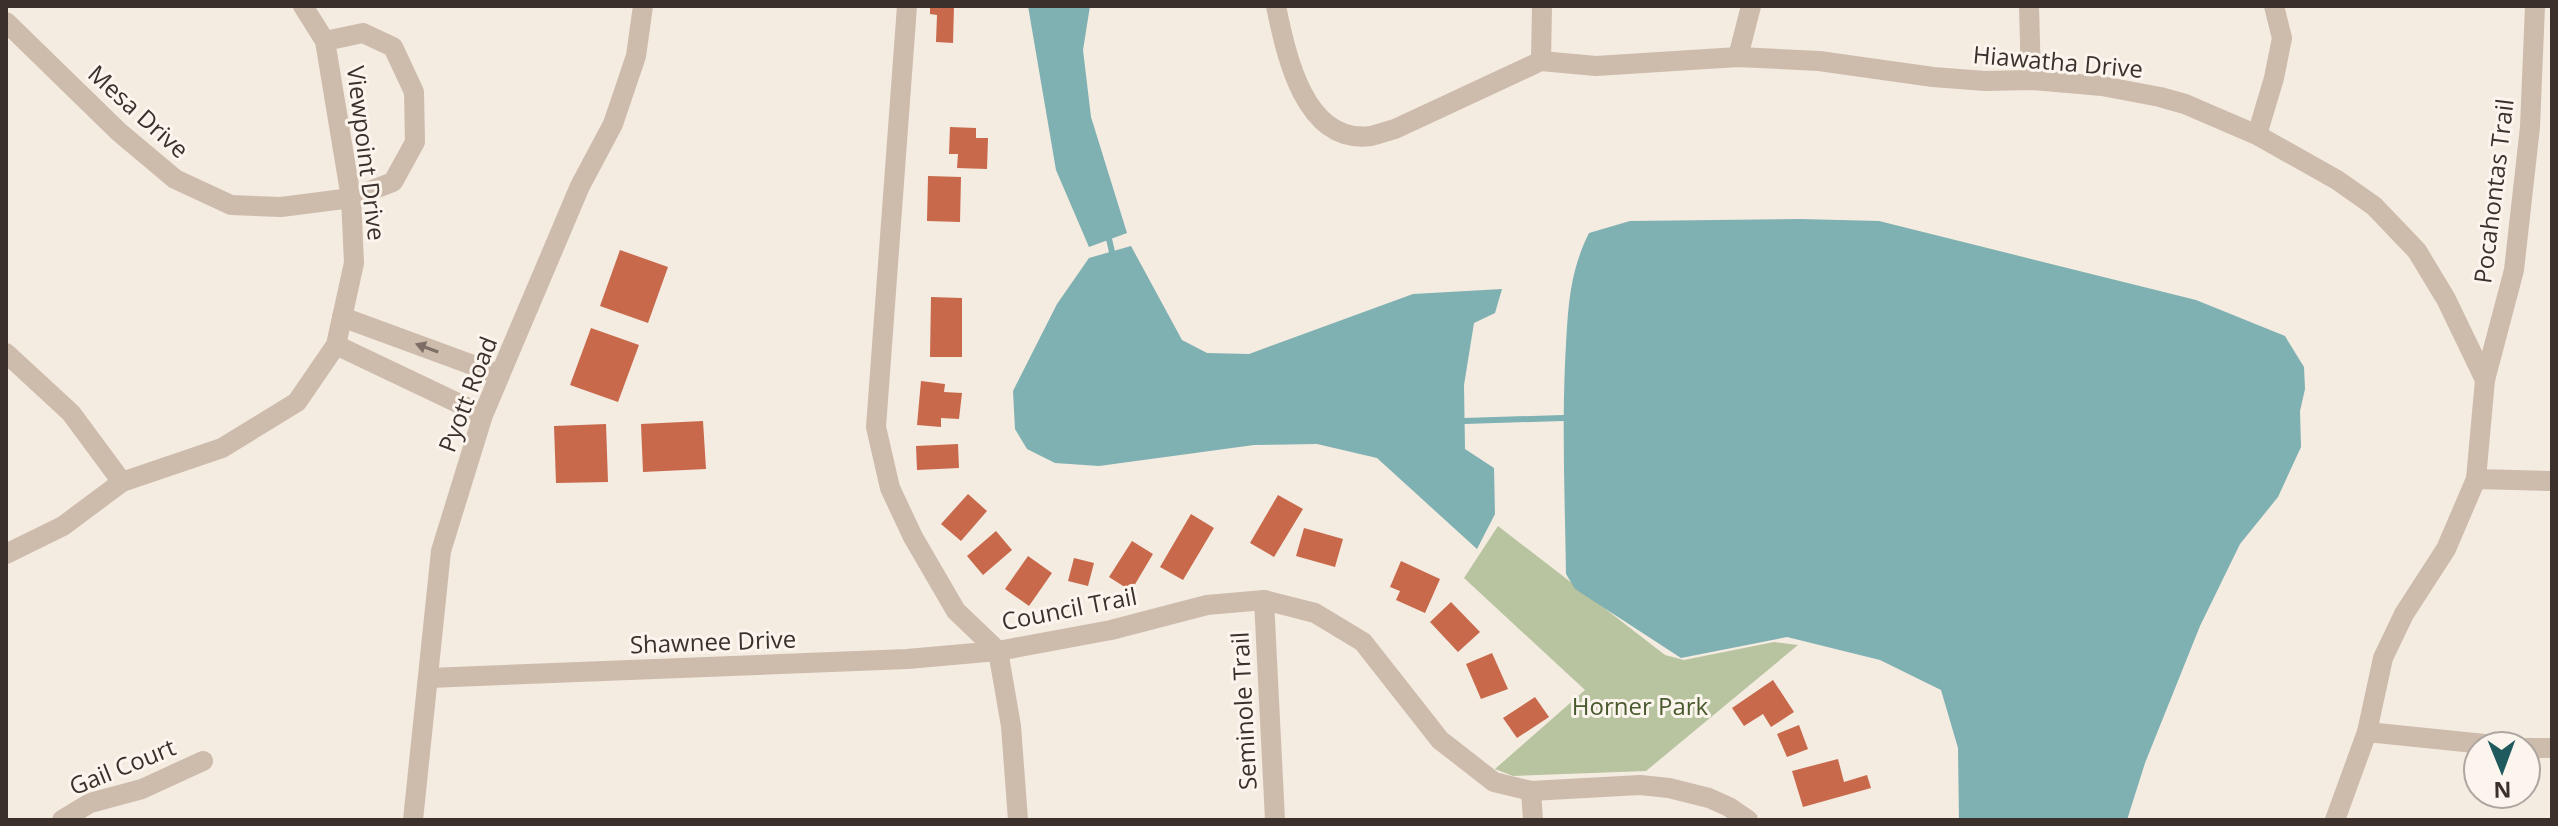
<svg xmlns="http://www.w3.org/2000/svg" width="2558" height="826" font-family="'Open Sans',sans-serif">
  <rect width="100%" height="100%" fill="#f4ebe1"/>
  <path fill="#b8c4a0" d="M1498 526 1665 655 1684 660 1774 642 1798 645 1646 771 1513 776 1495 769 1585 690 1464 578Z"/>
  <g fill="#7fb0b2">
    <path d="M1028 6H1090L1083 50 1091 117 1127 233 1089 247 1056 170Z"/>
    <path d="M1800 219 1879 221 2196 300 2285 336 2304 367 2305 389 2300 411 2301 447 2278 497 2240 544 2200 626 2145 763 2127 820H1959L1958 748 1941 690 1880 660 1787 637 1681 658 1575 589 1566 574C1565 504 1562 434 1565 364 1568 317 1567 277 1589 233L1630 221Z"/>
    <path d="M1131 246 1182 340 1207 353 1249 354 1413 294 1502 289 1495 313 1474 323 1464 385 1465 449 1494 468 1495 514 1477 549 1377 458 1317 444 1254 445 1099 466 1055 463 1027 449 1015 429 1013 391 1057 304 1089 258Z"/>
  </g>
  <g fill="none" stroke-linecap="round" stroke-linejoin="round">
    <g stroke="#7fb0b2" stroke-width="6">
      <path d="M1109 239 1112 252"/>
      <path d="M1464 421 1563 418"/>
    </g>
  </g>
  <g fill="#c8694b">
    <path d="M930 6H954L953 43 936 42 937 15 930 14Z"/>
    <path d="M950 127 976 128V138H988L987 169 957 168 958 154H949Z"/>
    <path d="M928 176 961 177 960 222 927 221Z"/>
    <path d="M620 250 668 267 648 323 600 306Z"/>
    <path d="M931 297 962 298V357H930Z"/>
    <path d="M591 328 639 345 618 402 570 385Z"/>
    <path d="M921 381 945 384 944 392 962 393 959 419 941 418V427L917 425Z"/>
    <path d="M703 421 706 469 643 472 641 424Z"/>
    <path d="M606 424 608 482 556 483 554 426Z"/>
    <path d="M958 444 959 468 917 470 916 446Z"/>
    <path d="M968 494 987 511 961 541 941 524Z"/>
    <path d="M1278 495 1303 509 1274 557 1250 543Z"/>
    <path d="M1191 514 1214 528 1183 580 1160 567Z"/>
    <path d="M1304 528 1343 539 1335 567 1296 556Z"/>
    <path d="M996 531 1012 550 983 575 967 556Z"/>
    <path d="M1132 541 1153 554 1131 591 1109 577Z"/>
    <path d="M1028 556 1052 573 1029 606 1005 589Z"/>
    <path d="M1074 558 1094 563 1088 586 1068 581Z"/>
    <path d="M1401 561 1440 579 1425 613 1396 600 1400 591 1390 587Z"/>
    <path d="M1451 602 1480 632 1458 652 1430 622Z"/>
    <path d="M1492 653 1508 689 1481 699 1466 664Z"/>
    <path d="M1773 680 1794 712 1771 727 1763 714 1744 726 1732 708Z"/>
    <path d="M1535 697 1549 717 1517 738 1503 718Z"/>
    <path d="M1799 725 1808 749 1787 757 1777 734Z"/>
    <path d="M1838 759 1844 782 1867 775 1871 788 1803 807 1792 771Z"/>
  </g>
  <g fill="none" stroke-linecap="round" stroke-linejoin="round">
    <g stroke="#cdbbac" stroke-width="20">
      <path d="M907 6 876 427 890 488 913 537 956 611 998 651"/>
      <path d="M1276 6C1286 54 1304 145 1371 136 1379 134 1387 131 1395 129L1541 61 1596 66 1738 57 1819 61 1933 77 1985 81 2031 80 2102 86 2160 97 2185 104 2257 135 2337 180 2374 206 2417 251 2446 299 2485 380 2476 479 2446 549 2404 614 2383 658 2367 732 2335 820"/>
      <path d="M2029 6 2031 80"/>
      <path d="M6 22 119 132 175 179 231 205 281 207 351 198 393 182 415 142 414 92 393 47 363 33 325 41"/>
      <path d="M1738 57 1751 6"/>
      <path d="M1541 61 1542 6"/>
      <path d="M2257 135 2274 78 2282 38 2274 6"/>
      <path d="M342 317 500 375"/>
      <path d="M336 345 483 415"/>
      <path d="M6 353 71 413 122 482"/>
      <path d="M2485 380 2514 270 2530 127 2535 6"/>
      <path d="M2476 479 2552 481"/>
      <path d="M6 554 63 526 122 482 222 448 297 402 336 345 354 263 351 198 325 41 303 6"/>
      <path d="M1264 600 1275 820"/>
      <path d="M998 651 1011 726 1018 820"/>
      <path d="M429 678 907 659 998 651 1111 630 1207 605 1264 600 1315 613 1363 642 1440 740 1494 782 1531 791 1640 785 1669 788 1709 798 1729 807 1748 820"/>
      <path d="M2367 732 2504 746"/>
      <path d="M2526 748H2552"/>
      <path d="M1531 791 1533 820"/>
      <path d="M62 820 90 803 142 789 203 761"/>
      <path d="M413 820 441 551 483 415 580 186 613 124 636 56 643 6"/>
    </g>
  </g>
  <defs><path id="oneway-solid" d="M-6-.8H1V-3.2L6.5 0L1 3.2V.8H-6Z" transform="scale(2)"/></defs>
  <use fill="#7d6f65" href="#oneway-solid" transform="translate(427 348) rotate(-160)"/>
  <g text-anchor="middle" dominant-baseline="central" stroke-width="6" stroke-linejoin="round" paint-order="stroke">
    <g font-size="24" fill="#3b302b" stroke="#fbf5ee">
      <text transform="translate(2058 61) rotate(5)">Hiawatha Drive</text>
      <text transform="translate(139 111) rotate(42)">Mesa Drive</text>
      <text transform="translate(367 153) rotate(83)">Viewpoint Drive</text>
      <text transform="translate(2493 191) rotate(-83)">Pocahontas Trail</text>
      <text transform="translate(467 394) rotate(-69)">Pyott Road</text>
      <text transform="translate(1069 608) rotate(-11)">Council Trail</text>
      <text transform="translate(713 641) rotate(-2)">Shawnee Drive</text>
      <text transform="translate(1243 711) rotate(-93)">Seminole Trail</text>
      <text transform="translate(122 766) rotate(-22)">Gail Court</text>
    </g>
    <g font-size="24" fill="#4a5a2e" stroke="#fbf5ee">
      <text x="1640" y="705">Horner Park</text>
    </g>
  </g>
  <rect width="2558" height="826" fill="none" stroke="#3b302b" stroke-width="16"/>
  <g transform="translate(2502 770) rotate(179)"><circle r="38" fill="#fbf5ee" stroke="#aea6a0" stroke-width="2"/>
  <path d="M0-6L14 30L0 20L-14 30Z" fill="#1f5a5e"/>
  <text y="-12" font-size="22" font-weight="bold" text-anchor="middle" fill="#3b302b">N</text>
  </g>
</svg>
